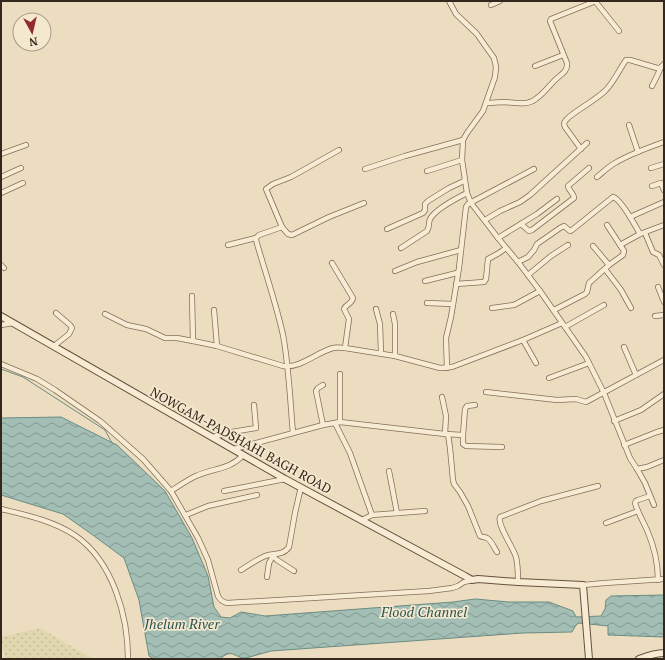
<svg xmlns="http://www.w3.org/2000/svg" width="665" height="660" font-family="'PT Serif',serif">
  <defs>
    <pattern id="farmland-dots" width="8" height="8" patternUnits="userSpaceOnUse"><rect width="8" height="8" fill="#e1d7ae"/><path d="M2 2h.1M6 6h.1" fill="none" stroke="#c2b995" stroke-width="1.8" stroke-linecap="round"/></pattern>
    <pattern id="water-waves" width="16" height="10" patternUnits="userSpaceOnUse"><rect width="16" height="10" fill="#a3beb5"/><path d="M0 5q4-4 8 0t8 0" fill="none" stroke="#869a93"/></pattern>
  </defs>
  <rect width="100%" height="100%" fill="#ecddc0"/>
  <path fill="url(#farmland-dots)" d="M40 628 74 648 93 659H6L3 651 1 637Z"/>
  <path fill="url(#water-waves)" stroke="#6b8c82" d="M61 417 117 445 165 491 192 538 208 576 214 607 221 617 230 618 241 612 265 616 453 602 475 599 509 602H549L573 611 576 617 601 616 605 609 606 600 611 596 664 595V637L608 635V626L579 623 576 625 572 632 523 633 271 651C263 653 254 656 246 658 235 659 233 647 220 659H154L149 656 139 600 124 558 90 533 63 514 1 495V418Z"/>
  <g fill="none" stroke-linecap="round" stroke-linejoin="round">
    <path stroke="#6b8c82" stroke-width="1" d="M1 369 23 377 105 430 112 443"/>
    <g stroke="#846e59" stroke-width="6">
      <g id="street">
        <path d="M449 1 456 14 477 34 484 44 494 58 496 67 495 77 483 111 467 133 463 140 462 160 467 193 471 203 498 238 518 262 540 291 586 357 604 393 630 458 637 469 647 467 664 460"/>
        <path d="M595 1 619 31"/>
        <path d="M491 5 500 1"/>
        <path d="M535 66 563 55"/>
        <path d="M652 86 658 74 661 67"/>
        <path d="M486 103C492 103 499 102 505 102 516 103 528 106 537 98 544 93 549 86 555 80 560 75 568 72 567 63L550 21 551 19 596 1"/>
        <path d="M629 125 638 152"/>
        <path d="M581 149 565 127C563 122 565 121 569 117 580 108 594 101 605 91 614 82 619 70 626 60H630L657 68H660L664 64"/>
        <path d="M1 154 26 145"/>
        <path d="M651 168 664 164"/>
        <path d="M365 169 405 156 463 140"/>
        <path d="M427 171 462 160"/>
        <path d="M1 177 21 168"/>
        <path d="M597 177C603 172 608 167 615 163 630 154 647 148 664 142"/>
        <path d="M652 186 661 183 664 190"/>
        <path d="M1 193 23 183"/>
        <path d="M630 217 664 202"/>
        <path d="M485 220 500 211 520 202 530 195 587 143"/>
        <path d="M521 224 529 231 532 230 574 198C574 193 568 190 568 186L589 168"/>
        <path d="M282 227 266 189 273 184 291 177 339 150"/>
        <path d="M387 229 423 213 425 210V204L428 201 449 188 464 181"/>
        <path d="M645 233 653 252 659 255 664 265"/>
        <path d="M498 238 537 214 557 199"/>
        <path d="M228 245 256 238"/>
        <path d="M620 245 640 234 664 225"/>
        <path d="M593 246 609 265"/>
        <path d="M401 248 427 231C430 227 428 224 430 219 435 210 457 198 467 193"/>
        <path d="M518 262 528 257 534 250 537 244 560 228 564 226 570 231 572 230 613 197C621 199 635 225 640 234"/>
        <path d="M332 263 353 298C352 304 346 304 344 309L349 319 345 348"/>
        <path d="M1 265 4 268"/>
        <path d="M605 269 621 290 631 308"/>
        <path d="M395 271 417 262 461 250"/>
        <path d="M528 275 551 256 568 245"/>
        <path d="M425 281 457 273"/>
        <path d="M456 284 484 282 486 279 488 259 499 253 506 248"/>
        <path d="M658 287 664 302"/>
        <path d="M192 296 193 341"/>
        <path d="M427 303 453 304"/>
        <path d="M492 308 514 305 540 291"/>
        <path d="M376 309 380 324 381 353"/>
        <path d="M214 310 217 346"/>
        <path d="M554 310 585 294 587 292 589 283 609 265 623 255 624 251 607 225"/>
        <path d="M105 314 127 325 146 329 165 338H177L193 341 217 346 283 366C302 368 315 353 333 348 337 347 341 348 345 348L395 356 440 368 452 367 523 340 562 323"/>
        <path d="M393 314 395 324V356"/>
        <path d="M655 316 664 315"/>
        <path d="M1 325 13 323"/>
        <path d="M565 327 604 305"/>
        <path d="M523 340 536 363"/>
        <path d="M54 346 69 334 72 328 70 325 56 313"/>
        <path d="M624 347 636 375"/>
        <path d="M1 364 37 379 55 390 100 421 143 459 171 491 198 538 208 560 218 596C220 600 223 602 227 603L429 591 452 588 458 586 464 582 472 580"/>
        <path d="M447 368 446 338 451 317 459 268 466 207 468 204 534 169"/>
        <path d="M340 374V422"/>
        <path d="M549 378 589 363"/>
        <path d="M486 392 557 400 576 399 586 402 664 360"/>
        <path d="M442 397 446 416 445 434"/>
        <path d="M614 421 641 410 664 394"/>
        <path d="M335 423 350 453 372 515"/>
        <path d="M323 425 316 391 318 388 323 385"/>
        <path d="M293 433C290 400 289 367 283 335 276 303 265 272 256 240V238L259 235 282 227 288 234 292 235 329 217 364 203"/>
        <path d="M448 434 450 448 453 480 454 484 460 492 468 506 480 536C482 537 485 537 487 538 492 541 494 548 497 552"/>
        <path d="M463 435 465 409 467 406 475 405"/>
        <path d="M213 437 232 432 256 428 254 405"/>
        <path d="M624 445 657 432 664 430"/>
        <path d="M234 449 323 425 340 422 445 434 463 435V444L466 446 502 447"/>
        <path d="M637 469 645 483 654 505"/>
        <path d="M389 471 397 513"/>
        <path d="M171 491C179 486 187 480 196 476 213 468 230 470 243 455"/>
        <path d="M224 491 285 479"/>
        <path d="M650 496 638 500 636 501 635 503C638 513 643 521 647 530 654 546 658 562 658 580"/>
        <path d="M1 509C26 515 54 521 76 536 113 562 128 616 128 659"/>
        <path d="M186 515 208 506 257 495"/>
        <path d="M362 520 372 515 425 511"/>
        <path d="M606 523 638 511"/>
        <path d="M272 555 277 560 294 571"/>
        <path d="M241 570C249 565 256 560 265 556 273 553 283 556 289 547L295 513 301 487"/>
        <path d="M267 577 269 563 273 556"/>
        <path d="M518 582C518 574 518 565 516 557 513 547 497 525 500 517L541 501 598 486"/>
        <path d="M583 585 605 583 664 579"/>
      </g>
    </g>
    <g stroke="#66503c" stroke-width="8">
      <g id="secondary">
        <path d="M1 316 285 479 465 576 472 580 478 579 518 582 583 585 589 659"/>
        <path d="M639 659C647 656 655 653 664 653"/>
      </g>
    </g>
    <use href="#street" stroke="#f7ebd3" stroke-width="4.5"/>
    <use href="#secondary" stroke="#f7ebd3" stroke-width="6"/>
  </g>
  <g text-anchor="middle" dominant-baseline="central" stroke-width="3.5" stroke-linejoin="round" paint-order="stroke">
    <g font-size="13" fill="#34271d" stroke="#f4e8cf">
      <text transform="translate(241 440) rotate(29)">NOWGAM-PADSHAHI BAGH ROAD</text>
    </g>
    <g font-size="14" font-style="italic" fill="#2c5450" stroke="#f4e8cf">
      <text x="424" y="611">Flood Channel</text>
      <text x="182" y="623">Jhelum River</text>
    </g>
  </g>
  <rect width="665" height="660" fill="none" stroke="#34271d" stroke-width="4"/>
  <g transform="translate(32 32) rotate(172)"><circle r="19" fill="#f4e8cf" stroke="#a79b88"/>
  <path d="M0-3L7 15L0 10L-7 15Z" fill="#912b2f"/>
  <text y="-6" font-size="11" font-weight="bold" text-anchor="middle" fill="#34271d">N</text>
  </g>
</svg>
